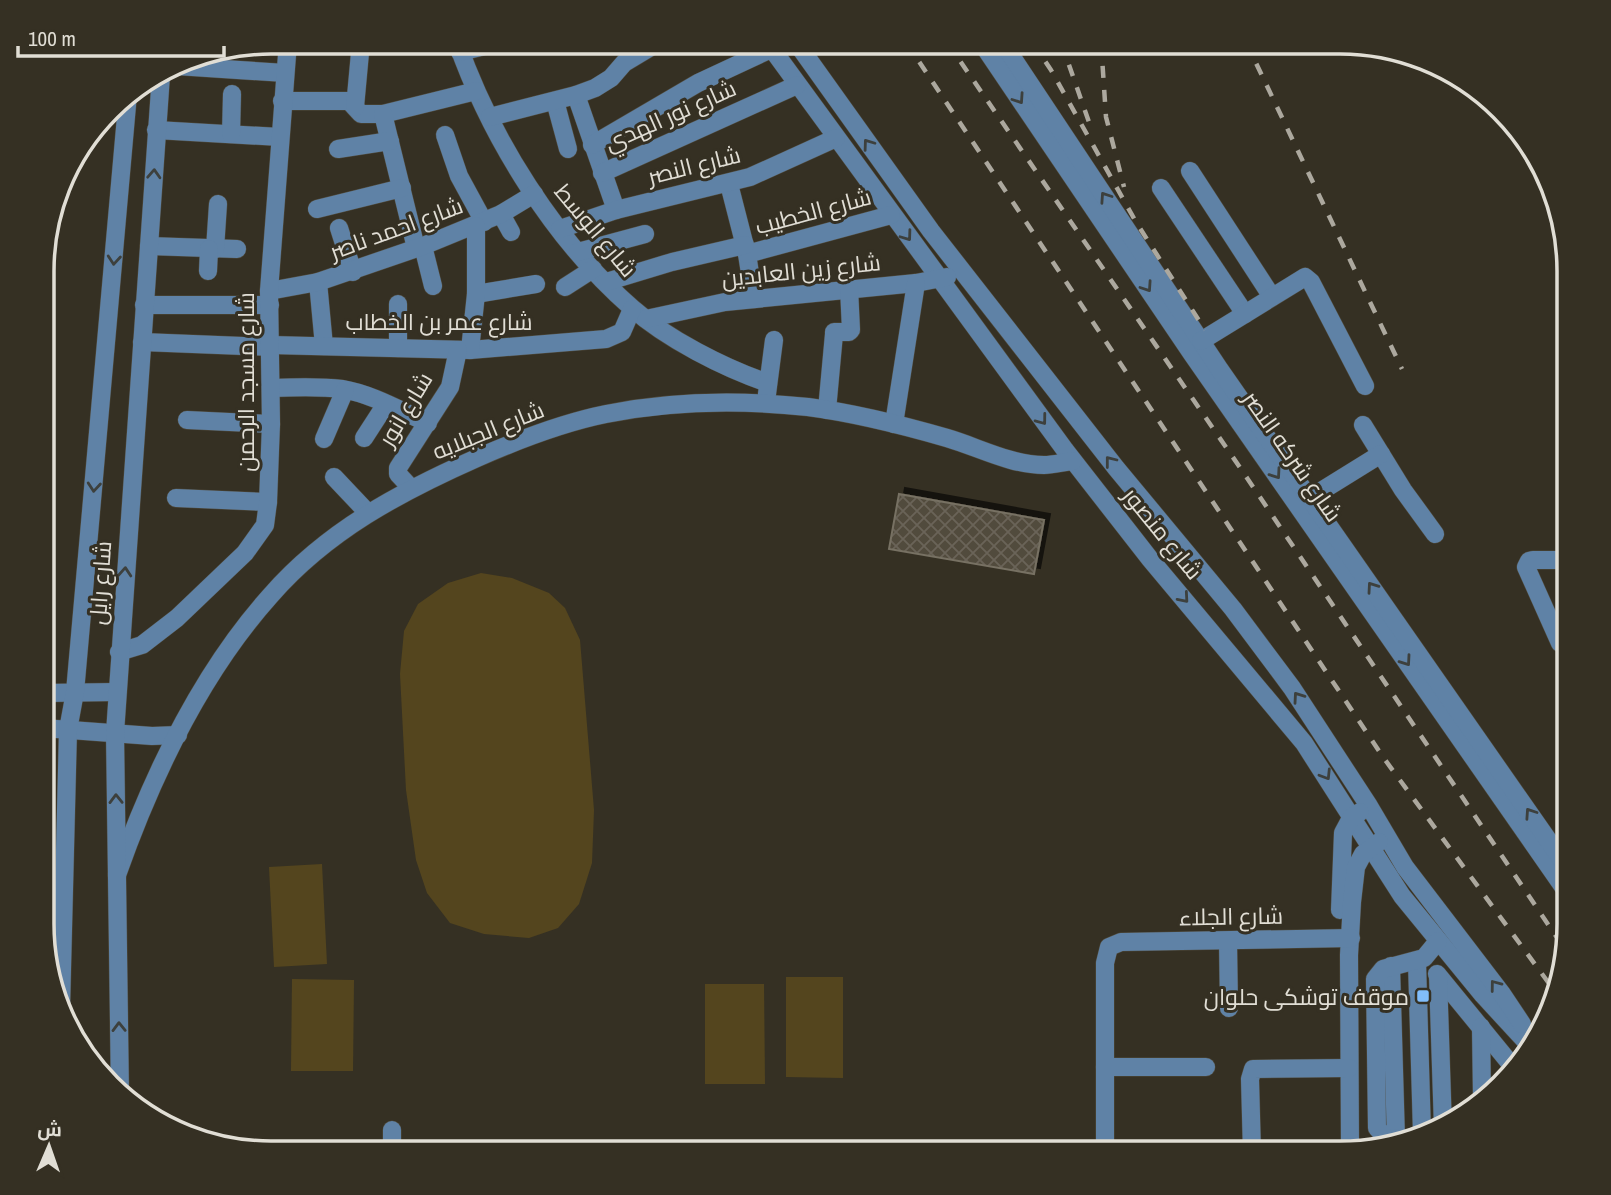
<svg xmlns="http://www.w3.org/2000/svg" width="1611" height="1195" font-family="'Archivo Narrow',Cairo,sans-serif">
  <defs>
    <pattern id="building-cross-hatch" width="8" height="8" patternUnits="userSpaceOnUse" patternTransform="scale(1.75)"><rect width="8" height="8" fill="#514b3d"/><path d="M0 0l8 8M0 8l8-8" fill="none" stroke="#6a6458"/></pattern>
    <filter id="shadow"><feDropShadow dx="6" dy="-6" stdDeviation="0" flood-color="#0009"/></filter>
  </defs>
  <rect width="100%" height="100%" fill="#353023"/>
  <g fill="#54451e">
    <path d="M481 573 512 578 549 593 565 608 580 640 594 810 592 863 579 904 558 928 529 938 484 934 450 923 427 893 416 860 406 790 400 674 404 631 418 604 448 583Z"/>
    <path d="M322 864 327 964 274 967 269 867Z"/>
    <path d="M786 977H843V1078L786 1077Z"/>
    <path d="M292 979 354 980 353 1071H291Z"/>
    <path d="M705 984H764L765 1084H705Z"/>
  </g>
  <path fill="url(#building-cross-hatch)" stroke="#777163" stroke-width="2" filter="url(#shadow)" d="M899 494 1044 520 1034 574 889 549Z"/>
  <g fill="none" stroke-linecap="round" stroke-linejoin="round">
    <g stroke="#514c3f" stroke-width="19">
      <g id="minor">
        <path d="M457 42C491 139 555 241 632 308 667 339 724 368 768 383"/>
        <path d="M767 42 1065 450 1150 559 1304 743 1402 896 1483 995 1530 1046"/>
        <path d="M796 42 931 231 1116 468 1233 609 1292 688 1369 806 1405 867 1502 994 1522 1024"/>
        <path d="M981 42 1192 354 1569 895"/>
        <path d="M1002 42 1220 370 1569 870"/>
        <path d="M460 52 501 42"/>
        <path d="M177 66 285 73"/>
        <path d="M576 95 616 210"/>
        <path d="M282 101H349L361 114H383L476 91"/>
        <path d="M555 101 568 149"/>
        <path d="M355 107 361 42"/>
        <path d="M383 114 416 248"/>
        <path d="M490 117 576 95 595 88 611 78 624 63 659 42"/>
        <path d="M156 130 280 137"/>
        <path d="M231 134 232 94"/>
        <path d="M445 135 459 176 484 222"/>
        <path d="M592 145 698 83 771 49"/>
        <path d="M338 149 390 141"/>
        <path d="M1190 171 1272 297"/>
        <path d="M602 173 797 85"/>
        <path d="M729 184 747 254 754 299"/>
        <path d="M1161 188 1245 314"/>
        <path d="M317 209 402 188"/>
        <path d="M501 214 511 232"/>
        <path d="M339 228 353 272"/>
        <path d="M560 229 616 210 750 177 836 138"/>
        <path d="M149 246 237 249"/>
        <path d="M423 246 433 286"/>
        <path d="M215 249 218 204"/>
        <path d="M578 252 645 234"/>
        <path d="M747 254 891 215"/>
        <path d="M208 271 209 249"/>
        <path d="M318 282 324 346"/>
        <path d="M606 282 672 262 745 245"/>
        <path d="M565 287 593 269"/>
        <path d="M269 291 318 282 423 246 501 214 534 194"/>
        <path d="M476 294 536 284"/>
        <path d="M398 304V348"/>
        <path d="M144 305H270"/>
        <path d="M646 319 725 302 916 283 947 277"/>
        <path d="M1201 341 1305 277 1311 282 1365 386"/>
        <path d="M142 342 271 347"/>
        <path d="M271 345 470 350 606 339 622 332 632 309"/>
        <path d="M470 350 476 294V226"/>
        <path d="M271 388C295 387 319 386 342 389 372 394 401 411 428 423"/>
        <path d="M767 394 774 340"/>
        <path d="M827 410 834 334V332H849L851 330 849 288"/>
        <path d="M187 420 271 424"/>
        <path d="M894 424 916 283"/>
        <path d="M1363 425 1403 490 1435 534"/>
        <path d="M364 438 386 404"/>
        <path d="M324 439 345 390"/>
        <path d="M334 477 368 513"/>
        <path d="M411 488 398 474V468L450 387 458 350"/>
        <path d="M176 498 268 502"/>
        <path d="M1310 498 1381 454"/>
        <path d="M1569 648 1560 643 1526 567 1529 561 1533 560H1569"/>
        <path d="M119 652 142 645 177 618 245 553 265 525 268 502 271 424 269 291 288 42"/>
        <path d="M43 693 117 692"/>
        <path d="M43 728 152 736 178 735"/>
        <path d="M117 875C152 776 200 674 271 595 327 531 400 492 477 458 518 440 561 423 606 414 671 401 742 400 808 407 854 413 902 425 947 438 978 447 1011 465 1044 465 1053 465 1064 462 1073 461"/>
        <path d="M1340 910 1343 833 1351 818 1360 812"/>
        <path d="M1228 941 1229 1008"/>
        <path d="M1417 962 1422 1134"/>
        <path d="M1391 966 1396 1139"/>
        <path d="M1437 974 1509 1062 1513 1073"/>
        <path d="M1438 976 1443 1128"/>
        <path d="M61 1009 68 730 75 692 128 94"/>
        <path d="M1481 1027 1482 1098"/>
        <path d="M1105 1067H1206"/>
        <path d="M120 1095 115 733 161 75"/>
        <path d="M1400 1139 1386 1138 1377 1128 1375 979 1383 969 1424 958 1438 941"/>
        <path d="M1350 1150 1349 955 1352 902 1356 867 1363 854 1379 842"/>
        <path d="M392 1153V1130"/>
        <path d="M1105 1153V963L1109 947 1121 942 1351 938"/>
        <path d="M1252 1153 1250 1079 1253 1069 1349 1068"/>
      </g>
    </g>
    <use href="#minor" stroke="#5f82a6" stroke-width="18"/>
    <g stroke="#aca89e" stroke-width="4.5" stroke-dasharray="12 12" stroke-linecap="butt">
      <path d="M906 42 1383 757 1556 993"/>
      <path d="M947 42 1241 469 1566 951"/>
      <path d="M1032 42 1051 70 1136 222 1205 330"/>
      <path d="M1061 42 1090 125"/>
      <path d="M1101 42 1106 117 1124 187"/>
      <path d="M1246 42 1402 369"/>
    </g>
  </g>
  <defs><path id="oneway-chevron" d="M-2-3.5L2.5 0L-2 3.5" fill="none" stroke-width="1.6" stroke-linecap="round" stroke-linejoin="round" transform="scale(1.75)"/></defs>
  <g stroke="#3d403d">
    <use href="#oneway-chevron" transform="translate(1019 99) rotate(56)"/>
    <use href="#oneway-chevron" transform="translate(868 144) rotate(-126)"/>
    <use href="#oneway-chevron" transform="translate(154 174) rotate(-87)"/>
    <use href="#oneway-chevron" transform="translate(1105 197) rotate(-124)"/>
    <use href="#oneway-chevron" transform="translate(907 236) rotate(54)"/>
    <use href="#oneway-chevron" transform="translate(114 260) rotate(95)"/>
    <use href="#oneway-chevron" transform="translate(1147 287) rotate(56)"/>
    <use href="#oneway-chevron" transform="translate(1042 420) rotate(53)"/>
    <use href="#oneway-chevron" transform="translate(1110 461) rotate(-128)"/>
    <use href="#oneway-chevron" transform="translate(1276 474) rotate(55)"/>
    <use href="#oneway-chevron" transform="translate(94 487) rotate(95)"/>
    <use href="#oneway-chevron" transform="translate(125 572) rotate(-86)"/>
    <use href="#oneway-chevron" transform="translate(1372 587) rotate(-125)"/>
    <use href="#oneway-chevron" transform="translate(1184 598) rotate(49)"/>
    <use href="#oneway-chevron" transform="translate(1406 661) rotate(55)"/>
    <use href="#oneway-chevron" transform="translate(1298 697) rotate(-125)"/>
    <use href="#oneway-chevron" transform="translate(1326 775) rotate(58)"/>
    <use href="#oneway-chevron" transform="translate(116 799) rotate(-91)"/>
    <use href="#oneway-chevron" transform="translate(1530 813) rotate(-124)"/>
    <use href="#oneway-chevron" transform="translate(1495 985) rotate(-127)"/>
    <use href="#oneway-chevron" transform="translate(119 1027) rotate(-91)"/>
  </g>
  <rect fill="#81bdfa" stroke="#353023" stroke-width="2.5" x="1416" y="989" width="14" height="14" rx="3.5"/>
  <g text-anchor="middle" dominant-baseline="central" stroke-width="6" stroke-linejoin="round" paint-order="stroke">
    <g font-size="23" fill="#e1ded5" stroke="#353023">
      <text transform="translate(670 115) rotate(-24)">شارع نور الهدي</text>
      <text transform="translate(694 165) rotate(-14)">شارع النصر</text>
      <text transform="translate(813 211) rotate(-15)">شارع الخطيب</text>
      <text transform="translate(396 228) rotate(-20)">شارع احمد ناصر</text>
      <text transform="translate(596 230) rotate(50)">شارع الوسط</text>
      <text transform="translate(801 270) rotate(-6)">شارع زين العابدين</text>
      <text x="439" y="321">شارع عمر بن الخطاب</text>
      <text transform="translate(245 382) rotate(-90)">شارع مسجد الرحمن</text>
      <text transform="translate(405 409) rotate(-59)">شارع انور</text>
      <text transform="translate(488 430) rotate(-22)">شارع الجبلايه</text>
      <text transform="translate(1293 456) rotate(55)">شارع شركه النصر</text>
      <text transform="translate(1163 533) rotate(51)">شارع منصور</text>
      <text transform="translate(100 583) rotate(-86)">شارع رايل</text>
      <text transform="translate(1231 916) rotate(-1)">شارع الجلاء</text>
    </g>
    <g font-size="23" fill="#e1ded5" stroke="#353023" text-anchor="end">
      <text x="1409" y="996">موقف توشكى حلوان</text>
    </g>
  </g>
  <path d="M0 0H1611V1195H0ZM271 54H1340A217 217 0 0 1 1557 271V924A217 217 0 0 1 1340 1141H271A217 217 0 0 1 54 924V271A217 217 0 0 1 271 54Z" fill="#353023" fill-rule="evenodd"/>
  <path fill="none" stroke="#e1ded5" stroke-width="3.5" d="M271 54H1340A217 217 0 0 1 1557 271V924A217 217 0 0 1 1340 1141H271A217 217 0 0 1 54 924V271A217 217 0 0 1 271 54Z"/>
  <g transform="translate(49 1146) rotate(2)" stroke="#353023" stroke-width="5" paint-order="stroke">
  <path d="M0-5L12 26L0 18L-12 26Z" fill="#e1ded5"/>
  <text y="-10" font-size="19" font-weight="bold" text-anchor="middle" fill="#e1ded5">ش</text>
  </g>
  <path d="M18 46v10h206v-10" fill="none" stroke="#e1ded5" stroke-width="3.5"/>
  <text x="28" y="46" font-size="21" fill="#e1ded5" stroke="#353023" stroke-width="5" paint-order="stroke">100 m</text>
</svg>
